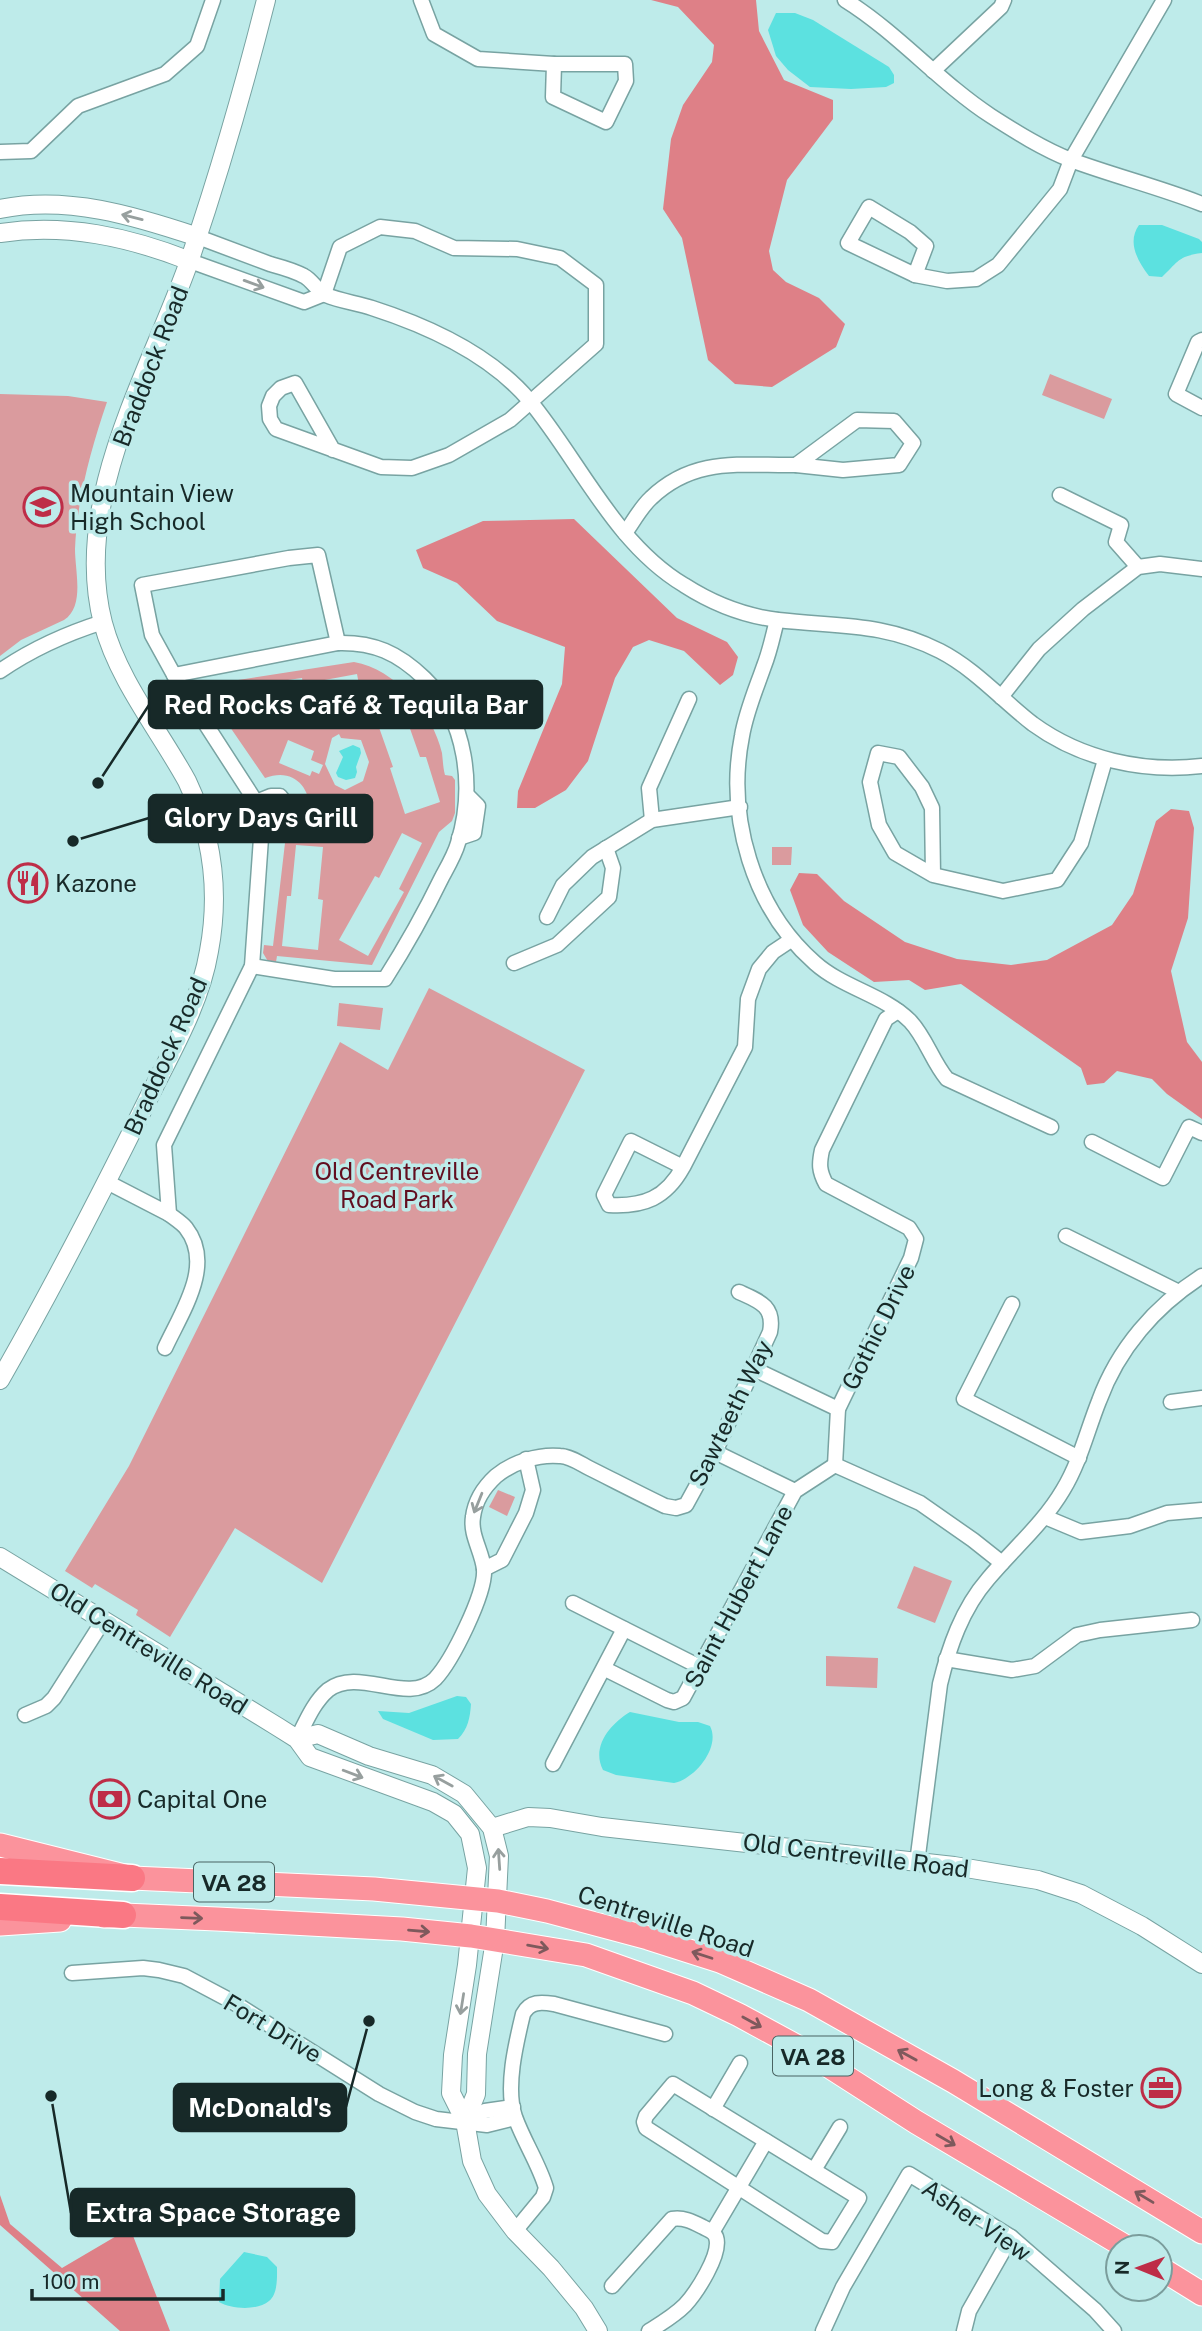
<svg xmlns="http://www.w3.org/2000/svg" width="1202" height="2331" font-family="'Public Sans',sans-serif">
  <rect width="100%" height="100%" fill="#beebea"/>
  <g fill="#da9b9e" fill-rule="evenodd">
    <path d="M1050 374 1112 399 1104 419 1042 395Z"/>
    <path d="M0 394 68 396 107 402C91 449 77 499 75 549 75 572 85 606 64 620L21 640 0 656Z"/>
    <path d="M354 662C395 669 433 713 442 753 443 761 443 768 445 775L452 776 455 780V813L452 821 439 832 372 965 277 956 276 962 269 963 263 953 264 945 273 946 285 843C327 826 311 760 265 778L208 695 212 684ZM357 674 362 701 308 711V717L259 724 257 718 235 721 231 695 253 691V685L302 678 303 684ZM402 706 420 757H426L440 802 405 814 390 768 393 767 375 716ZM339 734 341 738 361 740 369 762 363 781 345 790 335 785 325 764 332 738ZM288 740 314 751 311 760 323 765 319 774 312 771 310 776 279 763ZM402 833 422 843 399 889 404 892 368 956 339 940 375 876 379 878ZM296 845 323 847 318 899 323 900 318 950 282 946 287 896H291Z"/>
    <path d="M772 847H792L791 865H772Z"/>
    <path d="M429 988 585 1070 322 1583 235 1528 170 1637 136 1615 138 1610 95 1584 92 1588 65 1571 129 1466 340 1042 388 1070Z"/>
    <path d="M339 1003 383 1008 380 1030 337 1026Z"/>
    <path d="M498 1490 515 1497 507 1516 489 1507Z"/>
    <path d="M914 1566 952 1581 935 1623 897 1608Z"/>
    <path d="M826 1656 878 1658 877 1688 826 1686Z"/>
  </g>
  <g fill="#de8087">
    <path d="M651 0H756L759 31 784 80 833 100V119L787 180 769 251 773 270 786 282 819 298 845 324 836 347 772 387 735 384 708 360 682 238 663 209 671 139 683 105 712 62 714 45 678 7Z"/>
    <path d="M574 519 677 618 727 642 738 657 733 675 720 685 684 651 649 640 633 647 615 678 588 761 566 790 535 808H517L518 791 562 684 565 647 497 621 457 583 423 568 416 550 483 521Z"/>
    <path d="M1171 809 1189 811 1194 828 1188 918 1171 971 1187 1042 1202 1062V1119L1167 1094 1152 1079 1117 1071 1104 1083 1087 1085 1081 1068 961 984 925 990 909 980 874 982 828 952 803 925 790 890 799 873 817 874 844 901 905 942 957 959 1011 965 1047 960 1112 925 1133 894 1156 821Z"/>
    <path d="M0 2195 10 2224 62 2268 130 2228 170 2331H120L0 2225Z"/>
  </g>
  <g fill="#5ce1e0">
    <path d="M776 13H795L813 20 889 67 894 75V83L886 87 851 89 810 87 788 70 776 56 768 30Z"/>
    <path d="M1139 225H1162L1199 239 1202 242V253C1178 256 1178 262 1162 277L1149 276C1137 260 1127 242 1139 225Z"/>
    <path d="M353 745 360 748 361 753 356 767 357 772 355 778 346 780 338 777 336 773 343 757 339 751Z"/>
    <path d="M457 1696 466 1697 471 1704C470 1718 468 1729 458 1739L433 1740 383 1719 378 1711 409 1713Z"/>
    <path d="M630 1712 679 1722H698L710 1726C721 1747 695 1779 674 1783L616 1775 603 1770C591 1747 610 1724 630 1712Z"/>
    <path d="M244 2252 267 2257 277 2267C277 2277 278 2294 269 2301 257 2311 231 2309 219 2302L220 2279Z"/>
  </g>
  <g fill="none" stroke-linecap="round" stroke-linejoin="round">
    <g stroke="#78a3a2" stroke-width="17">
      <g id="minor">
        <path d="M421 0 434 34 478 59 554 64"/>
        <path d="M845 0C898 33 939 82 991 116 1016 132 1043 149 1071 160 1114 176 1159 187 1202 204"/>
        <path d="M554 64H625L626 81 606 122 553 97Z"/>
        <path d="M933 71 1001 7 1004 0"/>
        <path d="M0 152 31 151 78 106 165 74 197 46 213 0"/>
        <path d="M869 207 910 232 926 246 915 275 848 243Z"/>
        <path d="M198 237C222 246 246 255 270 264 281 267 293 270 304 276 312 280 317 291 326 295 340 301 357 303 372 308 428 326 489 353 529 400 579 460 614 543 684 585 712 603 745 616 778 620 838 627 883 622 940 651 975 669 1002 700 1033 724 1081 759 1143 773 1202 766"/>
        <path d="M190 261 304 302 324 294"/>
        <path d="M915 275 947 281 976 279 998 265 1060 189 1071 160 1164 0"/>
        <path d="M324 294 340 247 380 227 415 231 454 248 517 249 560 258 596 285V344L510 420 449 455 412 468 381 467 276 429 270 419 269 406 273 396 281 388 295 383 333 450"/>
        <path d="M1202 340 1198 342 1176 394 1202 408"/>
        <path d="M857 420 894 421 913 443 899 465 843 470 796 465Z"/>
        <path d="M1060 495 1121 525 1116 542 1138 567"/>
        <path d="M625 533C633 522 641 507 651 498 695 456 742 466 796 465"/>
        <path d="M777 620C773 635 770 651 764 666 756 689 746 712 742 736 726 817 753 909 815 963 843 988 884 995 910 1021 926 1038 932 1061 947 1079L1051 1127"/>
        <path d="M0 671C32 649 65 634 103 622"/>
        <path d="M174 675 338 643C374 642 398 653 424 678 467 719 475 788 458 843 455 854 448 866 442 877 425 912 406 946 385 979H334L252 966"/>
        <path d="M1001 697 1039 649 1083 609 1138 567 1160 564 1202 569"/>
        <path d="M256 802 271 796H280C287 804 288 809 285 819L262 824"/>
        <path d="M652 820 649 788 689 699"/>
        <path d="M459 838 474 833 478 806 467 795"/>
        <path d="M933 875 932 808 922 787 899 757 878 753 870 782 879 825 895 853 933 875 1003 891 1057 880 1081 843 1105 760"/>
        <path d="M547 917 563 885 592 857 652 820 740 807"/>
        <path d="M514 963 557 945 609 897 613 868 606 848"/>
        <path d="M1092 1142 1163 1178 1189 1127 1202 1133"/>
        <path d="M683 1167C666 1198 644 1207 609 1205L604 1195 631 1141 683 1167 745 1047 748 999 759 969 773 952 791 940"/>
        <path d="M107 1182 169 1214 164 1145 252 966 262 824 256 802 174 675 152 635 142 585 289 558 318 555 338 643"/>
        <path d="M1066 1236 1179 1292"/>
        <path d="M1012 1304 964 1399 1079 1458"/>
        <path d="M165 1348C181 1313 215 1265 186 1228 182 1223 174 1218 169 1214"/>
        <path d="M752 1368 838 1409"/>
        <path d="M1171 1402 1202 1398"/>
        <path d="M715 1452 795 1491"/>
        <path d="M835 1465 838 1409 911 1258 916 1239 909 1228 826 1184C819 1171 819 1164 822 1150L886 1019 898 1011"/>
        <path d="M835 1465 920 1503 973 1540 1002 1563"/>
        <path d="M1045 1517 1081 1532 1130 1526 1167 1513 1202 1510"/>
        <path d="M484 1569 502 1560 526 1513 533 1490 526 1459"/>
        <path d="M573 1603 700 1667"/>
        <path d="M946 1659 1012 1670 1035 1666 1077 1635 1100 1630 1192 1620"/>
        <path d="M605 1669 667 1700 674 1702 683 1698 795 1491 835 1465"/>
        <path d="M25 1715 46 1706 54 1698 103 1621"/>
        <path d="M297 1739C306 1722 313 1703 328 1690 359 1666 407 1706 435 1679 452 1661 486 1593 484 1569 482 1551 470 1535 473 1517 475 1501 484 1487 496 1476 513 1462 538 1454 560 1456 570 1456 581 1464 589 1468 615 1481 640 1494 665 1506L676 1508 686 1505 715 1452 770 1332C775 1306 759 1301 739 1292"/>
        <path d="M553 1764 624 1629"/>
        <path d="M917 1863 940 1684C949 1647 962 1609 988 1579 1013 1549 1043 1524 1063 1490 1080 1462 1087 1431 1099 1401 1118 1349 1155 1306 1202 1276"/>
        <path d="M72 1973 143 1968 159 1970 184 1976 233 2002 379 2094 415 2112 436 2119 487 2125 515 2118"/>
        <path d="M673 2084 859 2198 832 2242 822 2241 646 2128 644 2122 646 2116Z"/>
        <path d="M713 2109 740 2063"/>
        <path d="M465 2121 485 2111 513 2107"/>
        <path d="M814 2170 840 2127"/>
        <path d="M515 2231 543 2197 546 2188C539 2164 524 2142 515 2117 505 2088 516 2043 523 2014 530 2001 541 2002 554 2004L665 2034"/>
        <path d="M713 2231 766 2141"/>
        <path d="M612 2286 672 2219C684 2217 693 2222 703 2227 708 2230 714 2231 716 2237 722 2254 696 2293 685 2305 674 2316 662 2323 649 2331"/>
        <path d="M823 2331 843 2287 909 2174 1011 2237 1095 2310 1114 2331"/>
        <path d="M964 2331 969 2311 1011 2237"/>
      </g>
    </g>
    <g stroke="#78a3a2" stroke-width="20">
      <g id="tertiary">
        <path d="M0 209C67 195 135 216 198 237"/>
        <path d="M0 233C66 223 129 237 190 261"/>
        <path d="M0 1380C52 1289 100 1196 146 1103 170 1054 200 1005 209 951 220 892 213 836 187 781 159 730 118 680 103 623 71 500 151 371 190 259 219 174 244 87 266 0"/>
        <path d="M0 1557 278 1727 297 1739 310 1757 433 1802 454 1814 470 1834 477 1868 467 1965 453 2055 451 2093 465 2121 472 2161 487 2194 515 2231 551 2268 584 2308 598 2331"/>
        <path d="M297 1739 318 1734 369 1756 432 1775 464 1794 492 1828 499 1856 495 1940 477 2054 476 2094 465 2121"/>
        <path d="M492 1828 528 1817 550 1818 602 1827 954 1866 1038 1880 1081 1894 1142 1926 1202 1964"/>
      </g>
    </g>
    <g stroke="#fff" stroke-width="25">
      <g id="trunk">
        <path d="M0 1845 132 1878 374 1889 498 1901 547 1911 648 1938 720 1961 809 2000 953 2081 1202 2232"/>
        <path d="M104 1916 123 1915 217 1919 402 1929 471 1936 586 1955 693 1993 739 2015 807 2052 916 2122 1126 2247"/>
        <path d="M0 1924 60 1920"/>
        <path d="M1160 2268 1202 2294"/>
      </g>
    </g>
    <g stroke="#fff" stroke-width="29">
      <g id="motorway">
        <path d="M0 1871 132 1878"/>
        <path d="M0 1907 123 1915"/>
      </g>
    </g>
    <use href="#minor" stroke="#fff" stroke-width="14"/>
    <use href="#tertiary" stroke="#fff" stroke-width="18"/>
    <use href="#trunk" stroke="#fb939c" stroke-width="23"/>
    <use href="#motorway" stroke="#fa7884" stroke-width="26"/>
  </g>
  <defs><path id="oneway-shaft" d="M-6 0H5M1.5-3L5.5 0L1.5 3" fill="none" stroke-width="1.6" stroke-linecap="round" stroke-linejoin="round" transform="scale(1.75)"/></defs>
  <g stroke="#979f9e">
    <use href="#oneway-shaft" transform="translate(132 217) rotate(-166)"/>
    <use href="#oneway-shaft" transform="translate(254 284) rotate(20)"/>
    <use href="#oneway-shaft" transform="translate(478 1503) rotate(112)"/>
    <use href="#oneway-shaft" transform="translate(353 1774) rotate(21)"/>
    <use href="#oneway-shaft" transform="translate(443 1781) rotate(-151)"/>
    <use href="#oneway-shaft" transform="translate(499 1859) rotate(-94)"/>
    <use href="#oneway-shaft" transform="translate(462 2004) rotate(99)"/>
  </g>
  <g stroke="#7e595c">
    <use href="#oneway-shaft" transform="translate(192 1918) rotate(2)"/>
    <use href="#oneway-shaft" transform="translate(419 1931) rotate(5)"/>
    <use href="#oneway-shaft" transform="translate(538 1947) rotate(10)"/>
    <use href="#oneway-shaft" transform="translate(702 1955) rotate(-162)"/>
    <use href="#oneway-shaft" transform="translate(752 2022) rotate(29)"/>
    <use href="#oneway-shaft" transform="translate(907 2055) rotate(-151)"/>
    <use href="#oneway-shaft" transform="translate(946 2140) rotate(30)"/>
    <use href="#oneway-shaft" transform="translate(1144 2197) rotate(-149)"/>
  </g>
  <defs>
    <g id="school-ring" transform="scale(2.0125)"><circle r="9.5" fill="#beebea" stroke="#be2d47" stroke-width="1.5"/><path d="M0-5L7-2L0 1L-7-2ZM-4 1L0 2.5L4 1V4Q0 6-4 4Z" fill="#be2d47"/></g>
    <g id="restaurant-ring" transform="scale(2.0125)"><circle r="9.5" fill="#beebea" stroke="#be2d47" stroke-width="1.5"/><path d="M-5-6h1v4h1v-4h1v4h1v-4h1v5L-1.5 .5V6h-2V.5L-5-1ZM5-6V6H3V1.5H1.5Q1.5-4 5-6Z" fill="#be2d47"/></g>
    <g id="bank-ring" transform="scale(2.0125)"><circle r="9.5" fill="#beebea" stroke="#be2d47" stroke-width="1.5"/><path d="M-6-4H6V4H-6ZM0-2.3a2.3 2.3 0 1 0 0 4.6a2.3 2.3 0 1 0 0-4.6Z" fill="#be2d47"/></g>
    <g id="office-ring" transform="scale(2.0125)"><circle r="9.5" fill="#beebea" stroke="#be2d47" stroke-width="1.5"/><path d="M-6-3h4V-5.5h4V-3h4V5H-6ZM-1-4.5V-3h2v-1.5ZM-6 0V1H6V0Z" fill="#be2d47"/></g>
  </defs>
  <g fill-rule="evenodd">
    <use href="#school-ring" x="43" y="507"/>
    <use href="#restaurant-ring" x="28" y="883"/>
    <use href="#bank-ring" x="110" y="1799"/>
    <use href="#office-ring" x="1161" y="2088"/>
  </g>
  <g text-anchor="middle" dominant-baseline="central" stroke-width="7" stroke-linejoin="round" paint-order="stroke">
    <g fill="#beebea" stroke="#496362" stroke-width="2">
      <rect x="194" y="1862.5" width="80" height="39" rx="5"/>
      <rect x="773" y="2036.5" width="80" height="39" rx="5"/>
    </g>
    <g font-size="23" font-weight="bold" fill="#172928">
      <text x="234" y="1882">VA 28</text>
      <text x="813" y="2056">VA 28</text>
    </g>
    <g font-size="24" fill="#172928" stroke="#beebea">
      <text transform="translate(150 366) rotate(-69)">Braddock Road</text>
      <text transform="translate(165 1056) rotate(-66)">Braddock Road</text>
      <text transform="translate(878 1327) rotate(-64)">Gothic Drive</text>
      <text transform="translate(730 1413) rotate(-64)">Sawteeth Way</text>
      <text transform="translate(738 1596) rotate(-62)">Saint Hubert Lane</text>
      <text transform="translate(149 1648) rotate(32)">Old Centreville Road</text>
      <text transform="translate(856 1855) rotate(7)">Old Centreville Road</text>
      <text transform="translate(666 1921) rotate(18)">Centreville Road</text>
      <text transform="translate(273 2028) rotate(31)">Fort Drive</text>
      <text transform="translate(977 2220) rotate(34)">Asher View</text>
    </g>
    <g font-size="24" fill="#172928" stroke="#beebea" text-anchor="start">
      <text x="70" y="493">Mountain View<tspan x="70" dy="28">High School</tspan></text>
      <text x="55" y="883">Kazone</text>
      <text x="137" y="1799">Capital One</text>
      <text x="1134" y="2088" text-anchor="end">Long &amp; Foster</text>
    </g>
    <g font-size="24" fill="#620e1f" stroke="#beebea">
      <text x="397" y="1171">Old Centreville<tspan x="397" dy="28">Road Park</tspan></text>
    </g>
  </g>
  <path fill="none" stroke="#172928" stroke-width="2.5" d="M98 783L149 705M73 841L149 818M369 2021L346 2107M51 2096L71 2213"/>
  <g fill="#172928" stroke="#beebea" stroke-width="2.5">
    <circle cx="98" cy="783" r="7"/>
    <circle cx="73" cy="841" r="7"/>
    <circle cx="369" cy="2021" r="7"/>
    <circle cx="51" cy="2096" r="7"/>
  </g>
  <g fill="#172928" stroke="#172928" stroke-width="2.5">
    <rect x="149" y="681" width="393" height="47" rx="7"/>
    <rect x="149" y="795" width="223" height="47" rx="7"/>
    <rect x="174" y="2084" width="172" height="47" rx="7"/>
    <rect x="71" y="2189" width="283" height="47" rx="7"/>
  </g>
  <g font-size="26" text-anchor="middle" font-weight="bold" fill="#fff">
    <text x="346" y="714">Red Rocks Café &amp; Tequila Bar</text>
    <text x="261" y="827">Glory Days Grill</text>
    <text x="260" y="2117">McDonald's</text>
    <text x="213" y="2222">Extra Space Storage</text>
  </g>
  <g transform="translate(1139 2268) rotate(271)"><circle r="33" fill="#beebea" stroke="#7b9d9c" stroke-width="2"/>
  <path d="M0-5L12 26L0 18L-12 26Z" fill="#be2d47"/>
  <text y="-10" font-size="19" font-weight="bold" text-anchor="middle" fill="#172928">N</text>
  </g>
  <path d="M32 2289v10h191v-10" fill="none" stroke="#172928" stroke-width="3.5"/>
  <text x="42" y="2289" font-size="21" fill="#172928" stroke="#beebea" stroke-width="5" paint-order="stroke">100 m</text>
</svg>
